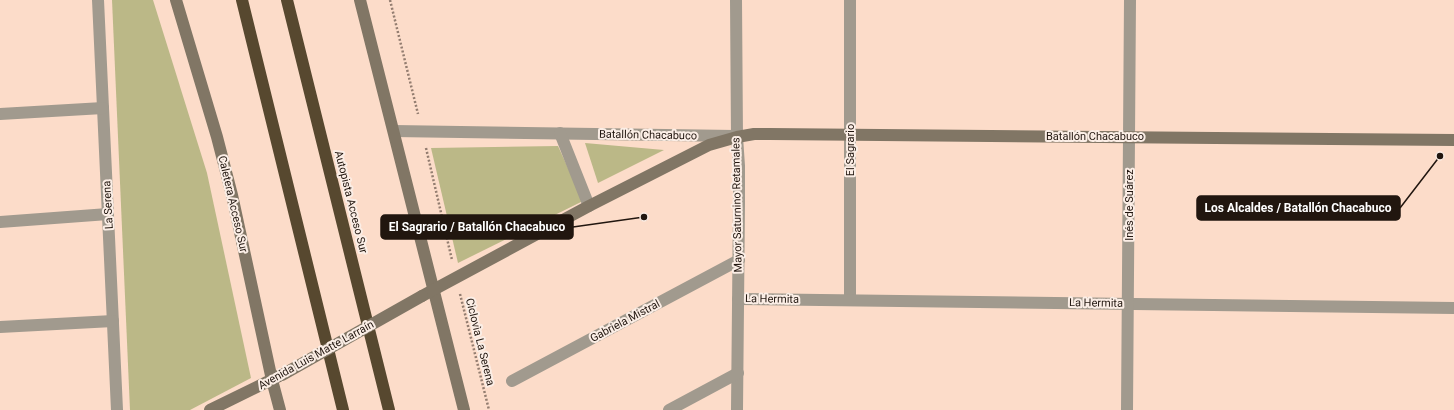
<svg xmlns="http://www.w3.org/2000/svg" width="1454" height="410" font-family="Roboto,sans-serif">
  <rect width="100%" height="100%" fill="#fcdcc9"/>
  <g fill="#bbb887">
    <path d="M112 0H153L207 173 251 378 190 410H130Z"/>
    <path d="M585 143 664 150 598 183Z"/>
    <path d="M558 146 583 201 458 263 431 148Z"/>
  </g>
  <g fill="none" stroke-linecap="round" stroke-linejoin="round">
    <g stroke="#937d70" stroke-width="2.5" stroke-dasharray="2 2" stroke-linecap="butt">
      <path d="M390 0 418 114"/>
      <path d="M426 148 452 260"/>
      <path d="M460 294 489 410"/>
    </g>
    <g stroke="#a19a8e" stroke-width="12">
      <path d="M98 0 117 410"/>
      <path d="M736 0 737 137 739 166V203L737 410"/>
      <path d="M850 0V300"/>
      <path d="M0 114 103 108"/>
      <path d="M394 131 735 136"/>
      <path d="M560 133 589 206"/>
      <path d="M0 222 108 214"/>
      <path d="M738 299 1454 308"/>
      <path d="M0 327 113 321"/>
      <path d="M512 381 739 260"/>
      <path d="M669 410 738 373"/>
      <path d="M1127 410 1130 0"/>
    </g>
    <g stroke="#817665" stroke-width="12">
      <path d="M176 0 217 137 232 195 272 380 280 410"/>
      <path d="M360 0 464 410"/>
      <path d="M422 296 589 206 709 145 737 137 754 134H770L1454 140"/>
      <path d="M210 410 279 376"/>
    </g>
    <g stroke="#57482f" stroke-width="12">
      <path d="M242 0 343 410"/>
      <path d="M287 0 389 410"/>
    </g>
    <path stroke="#817665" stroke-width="12" d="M282 375 422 296"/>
  </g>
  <g text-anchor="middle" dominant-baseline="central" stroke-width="4" stroke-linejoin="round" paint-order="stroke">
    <g font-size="11" fill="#21160f" stroke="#fbeee6">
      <text transform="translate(648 135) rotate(1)">Batallón Chacabuco</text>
      <text x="1095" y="136">Batallón Chacabuco</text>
      <text transform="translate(850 150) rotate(-90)">El Sagrario</text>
      <text transform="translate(351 202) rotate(76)">Autopista Acceso Sur</text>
      <text transform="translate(233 204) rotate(77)">Caletera Acceso Sur</text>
      <text transform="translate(108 205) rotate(-93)">La Serena</text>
      <text transform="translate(737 205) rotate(-91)">Mayor Saturnino Retamales</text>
      <text transform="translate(1129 205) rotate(-90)">Inés de Suárez</text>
      <text transform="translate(772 299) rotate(1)">La Hermita</text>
      <text transform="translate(1096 303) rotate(1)">La Hermita</text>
      <text transform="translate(625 321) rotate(-28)">Gabriela Mistral</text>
      <text transform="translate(480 342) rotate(76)">Ciclovìa La Serena</text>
      <text transform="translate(316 355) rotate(-29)">Avenida Luis Matte Larraín</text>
    </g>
  </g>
  <path fill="none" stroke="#21160f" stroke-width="1.5" d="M1440 156L1400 208M644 217L573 227"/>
  <g fill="#21160f" stroke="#fbeee6" stroke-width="1.5">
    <circle cx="1440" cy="156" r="4"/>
    <circle cx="644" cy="217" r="4"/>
  </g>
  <g fill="#21160f" stroke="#21160f" stroke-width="1.5">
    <rect x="1197" y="196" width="203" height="24" rx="4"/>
    <rect x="381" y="215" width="192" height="24" rx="4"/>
  </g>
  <g font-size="12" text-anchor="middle" font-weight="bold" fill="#fff">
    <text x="1298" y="212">Los Alcaldes / Batallón Chacabuco</text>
    <text x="477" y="231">El Sagrario / Batallón Chacabuco</text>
  </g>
</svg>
